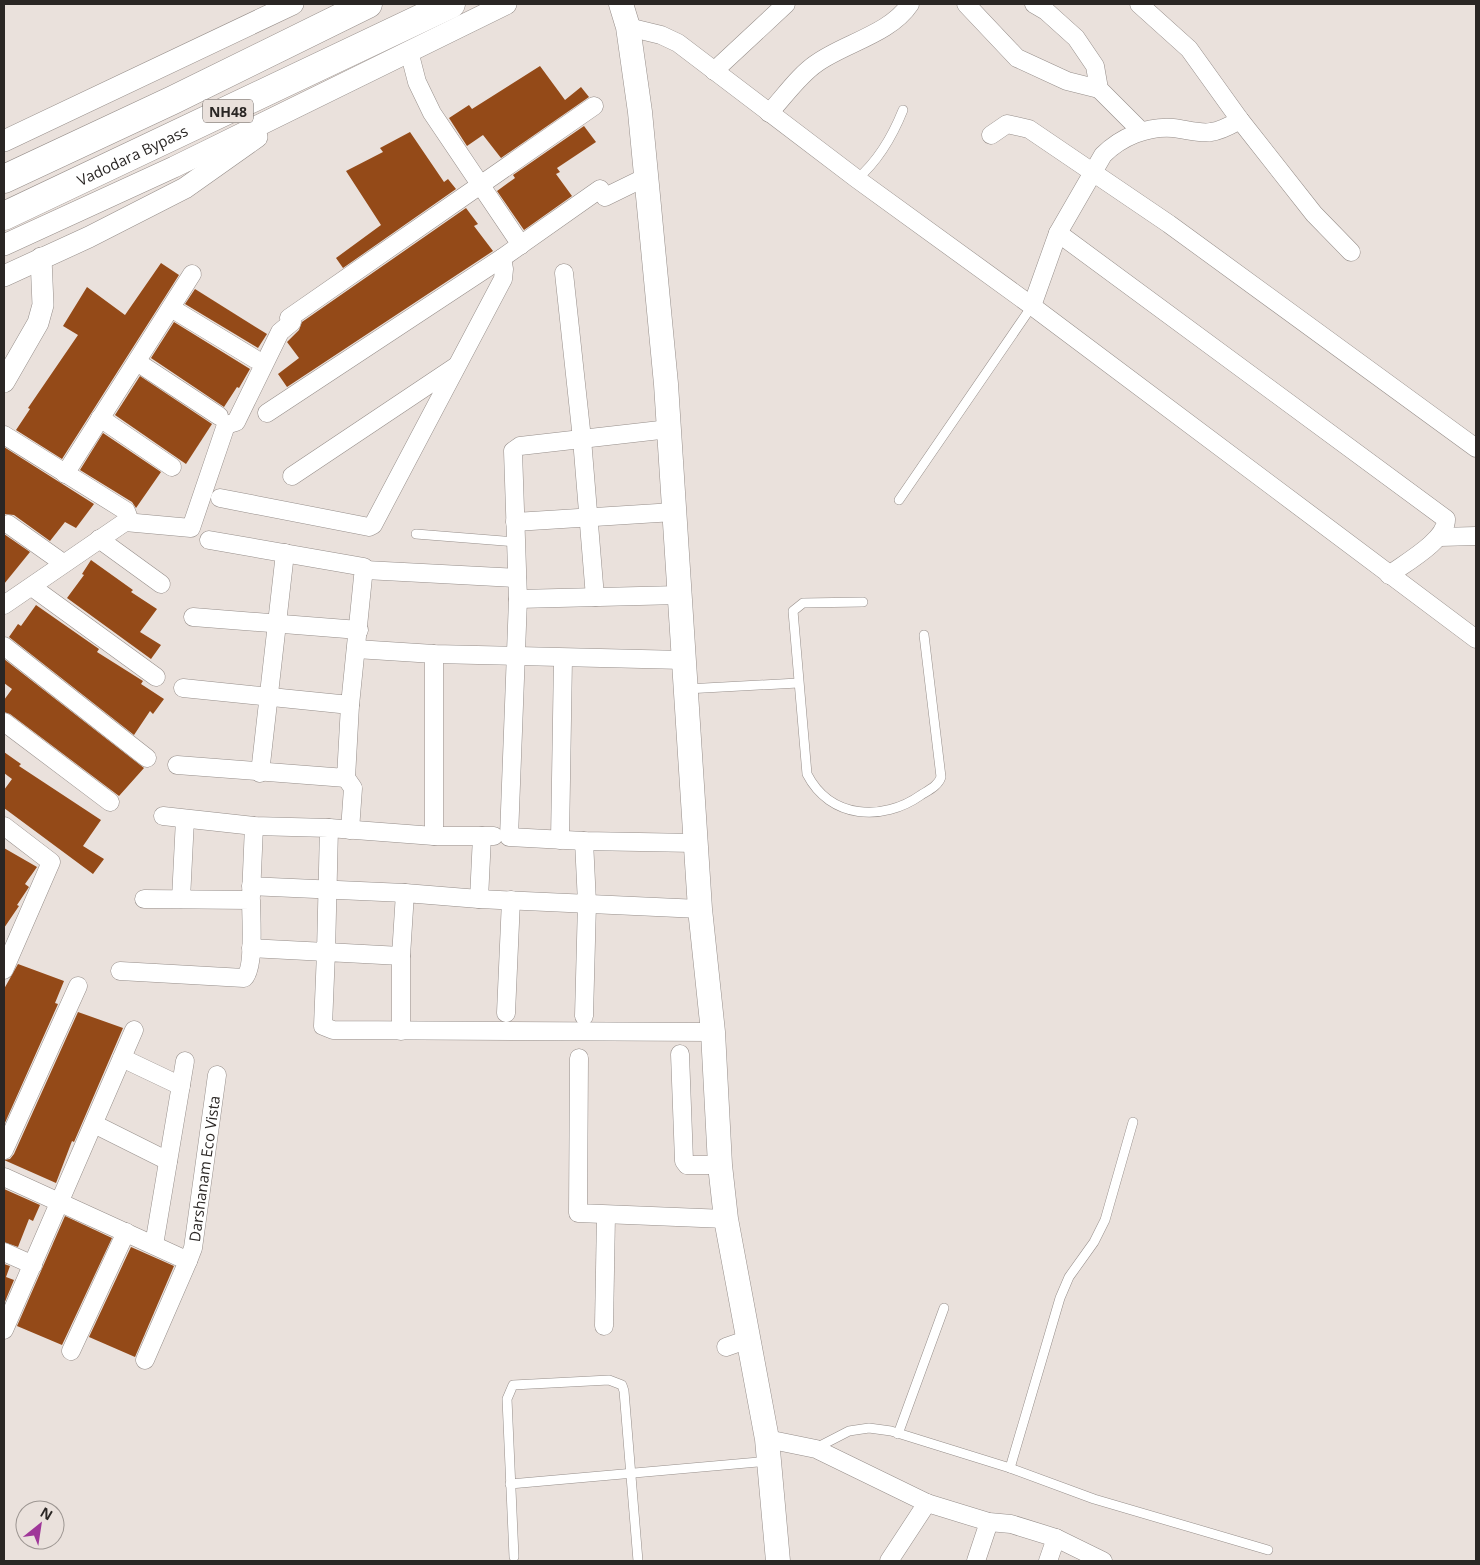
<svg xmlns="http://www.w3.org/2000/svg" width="1480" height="1565" font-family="'Open Sans',sans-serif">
  <rect width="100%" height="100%" fill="#eae1dc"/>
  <g fill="#944a18">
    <path d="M540 66 565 100 581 87 589 97 501 158 483 135 467 146 449 118 469 105 472 109Z"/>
    <path d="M584 126 596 142 557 168 560 172 556 174 572 196 524 230 497 191 515 178 513 175Z"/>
    <path d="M410 132 444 182 448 179 456 189 343 268 336 258 381 225 346 171 383 152 380 148Z"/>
    <path d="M466 208 478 224 474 226 493 251 287 387 278 374 299 358 287 342 299 330 302 322Z"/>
    <path d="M161 263 179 275 62 459 16 430 30 409 28 408 78 335 63 326 87 287 125 315Z"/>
    <path d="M195 289 267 334 258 348 185 304Z"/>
    <path d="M174 322 250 369 239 388 237 387 224 407 151 358Z"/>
    <path d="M140 376 212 424 186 464 115 415Z"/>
    <path d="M103 433 161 472 136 508 132 502 80 470Z"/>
    <path d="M4 447 94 504 76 528 65 522 50 541 14 515 4 514Z"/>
    <path d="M4 534 30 552 4 584Z"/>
    <path d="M91 560 133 590 131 592 157 609 140 632 161 645 151 659 67 598 84 575 82 574Z"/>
    <path d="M36 605 99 649 97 652 143 681 141 684 164 699 153 714 150 711 134 735 9 637 18 624 21 626Z"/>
    <path d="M4 659 144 768 119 796 10 714 4 712V700L12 689 4 683Z"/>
    <path d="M4 752 21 764 19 766 101 820 83 846 104 859 93 874 4 808V790L12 779 4 773Z"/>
    <path d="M4 848 37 867 25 884 29 887 17 905 19 906 4 928Z"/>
    <path d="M18 964 64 981 55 1003 58 1004 4 1125V989Z"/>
    <path d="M78 1012 123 1028 74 1142 72 1141 56 1183 4 1160 10 1159 14 1154Z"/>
    <path d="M4 1189 40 1205 33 1221 29 1219 18 1247 4 1242Z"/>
    <path d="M65 1216 112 1238 62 1345 17 1326Z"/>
    <path d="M131 1247 174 1266 135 1357 89 1337Z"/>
    <path d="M4 1264 10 1266 6 1277 14 1280 4 1304Z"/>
  </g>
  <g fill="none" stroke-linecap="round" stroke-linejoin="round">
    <g stroke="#968e8a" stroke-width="10">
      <g id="service">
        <path d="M857 179C878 161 893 135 903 110"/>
        <path d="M899 500 1032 306"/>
        <path d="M416 534 516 542"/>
        <path d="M863 602 803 603 793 611 807 774C830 819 883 822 921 795 929 790 938 786 941 777L924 635"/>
        <path d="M686 689 798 683"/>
        <path d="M898 1434 944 1308"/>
        <path d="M816 1448 849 1431 869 1428 891 1431 1010 1468 1094 1499 1268 1550"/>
        <path d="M1010 1468 1060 1298 1069 1277 1094 1242 1105 1220 1133 1122"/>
        <path d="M510 1484 769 1461"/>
        <path d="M514 1557 507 1399 513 1385 609 1380 622 1385 624 1391 638 1561"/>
      </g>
    </g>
    <g stroke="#968e8a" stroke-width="19">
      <g id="minor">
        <path d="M966 4 1017 58 1067 81 1099 89"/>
        <path d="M1034 4 1046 11 1076 38 1095 66 1099 89 1141 131"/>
        <path d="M1139 4 1189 49 1240 120 1314 214 1351 252"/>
        <path d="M628 27 661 35 678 43 857 179 1032 306 1476 639"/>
        <path d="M409 51 417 82 432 113 521 245"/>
        <path d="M714 71 786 4"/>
        <path d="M769 113C784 97 799 75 817 63 845 43 890 34 910 4"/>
        <path d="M991 135 1007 124 1029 129 1169 224 1476 448"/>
        <path d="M605 197 646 177"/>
        <path d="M1058 233 1446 519C1447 540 1405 563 1389 575"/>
        <path d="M564 273 582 439 595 597"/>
        <path d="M1032 306 1058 233 1103 155C1121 137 1147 126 1173 128 1185 129 1199 134 1211 132 1221 131 1231 125 1240 120"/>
        <path d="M171 308 255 359"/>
        <path d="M289 318 594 106"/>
        <path d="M137 362 219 416"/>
        <path d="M267 413 502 258 600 189"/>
        <path d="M100 418 172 467"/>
        <path d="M669 429 520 446 513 451 518 599 509 837 584 841 695 843"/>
        <path d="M4 435 126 511 128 516 125 522 4 605"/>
        <path d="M65 474 192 274"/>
        <path d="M292 476 455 367"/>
        <path d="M220 498 369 527 373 525 503 279 504 269 502 258"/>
        <path d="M125 522 191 528 226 425 236 422 280 332 292 322"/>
        <path d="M515 522 674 512"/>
        <path d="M8 524 63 563"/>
        <path d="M1440 537 1476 536"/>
        <path d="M99 539 161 584"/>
        <path d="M365 570 517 578"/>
        <path d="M32 587 156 677"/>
        <path d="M518 599 680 595"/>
        <path d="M193 617 359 630"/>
        <path d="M4 646 147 758"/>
        <path d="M356 649 434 654 683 660"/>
        <path d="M434 654V836H494"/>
        <path d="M183 688 350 705 364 567 209 540"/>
        <path d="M4 722 110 802"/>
        <path d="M177 765 346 778 350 705"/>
        <path d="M260 773 285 553"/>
        <path d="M346 778 353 788 350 830"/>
        <path d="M163 816 254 826 329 828 326 952 251 948"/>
        <path d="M4 826 51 862 4 970"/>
        <path d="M329 828 434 836"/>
        <path d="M482 836 479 899 700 909"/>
        <path d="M560 840 563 658"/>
        <path d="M251 886 405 893"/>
        <path d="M251 896 254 826"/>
        <path d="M181 899 185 819"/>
        <path d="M401 956 326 952 323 1026 333 1030 713 1032"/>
        <path d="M120 971 244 978C255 969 251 915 251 900L144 899"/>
        <path d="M506 1013 511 900"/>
        <path d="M584 1016 587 903 584 841"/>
        <path d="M401 1031V956L405 893 479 899"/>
        <path d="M680 1054 684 1161 687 1165H720"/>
        <path d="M122 1058 181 1086"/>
        <path d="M579 1058 578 1213 726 1219"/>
        <path d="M94 1124 168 1161"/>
        <path d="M4 1150 78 986"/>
        <path d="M4 1177 188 1261 145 1360"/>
        <path d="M154 1245 185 1061"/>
        <path d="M4 1252 33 1265"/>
        <path id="s1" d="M188 1261 193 1248 217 1075"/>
        <path d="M604 1326 606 1215"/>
        <path d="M4 1330 134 1030"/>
        <path d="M726 1347 749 1339"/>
        <path d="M71 1351 126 1232"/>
        <path d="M767 1439 816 1449 927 1503 989 1522 1011 1524 1056 1538 1103 1561"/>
        <path d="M889 1561 927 1503"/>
        <path d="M976 1561 989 1522"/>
        <path d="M1048 1561 1056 1538"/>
      </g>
    </g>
    <g stroke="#968e8a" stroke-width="22">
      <g id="tertiary">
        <path d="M4 141 293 4"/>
        <path d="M4 245 174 167 506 4"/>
        <path d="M4 276 89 237 185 188 257 137"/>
        <path d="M4 382 38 323 43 305 41 258"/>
      </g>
    </g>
    <g stroke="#968e8a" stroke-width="25">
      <path id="secondary" d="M621 4 628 27 640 112 666 384 700 909 713 1032 720 1165 726 1219 767 1439 778 1561"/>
    </g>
    <g stroke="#968e8a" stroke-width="29">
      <g id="trunk">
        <path d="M4 179 173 100 368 4"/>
        <path id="s2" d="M4 216 451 4"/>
      </g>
    </g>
    <use href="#service" stroke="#fff" stroke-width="9"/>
    <use href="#minor" stroke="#fff" stroke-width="18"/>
    <use href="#tertiary" stroke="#fff" stroke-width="21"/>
    <use href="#secondary" stroke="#fff" stroke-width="24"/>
    <use href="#trunk" stroke="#fff" stroke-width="28"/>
  </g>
  <g text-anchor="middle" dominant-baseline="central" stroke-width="5" stroke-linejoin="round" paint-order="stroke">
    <rect fill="#eae1dc" stroke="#645e5b" stroke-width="1" x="203" y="99.5" width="50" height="23" rx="4"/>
    <g font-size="14" font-weight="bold" fill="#2a2624">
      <text x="228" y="111">NH48</text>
    </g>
    <g font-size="15" fill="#2a2624" stroke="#eae1dc">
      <text stroke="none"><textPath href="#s2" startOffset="142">Vadodara Bypass</textPath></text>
      <text stroke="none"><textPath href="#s1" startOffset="94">Darshanam Eco Vista</textPath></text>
    </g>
  </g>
  <rect width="1480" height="1565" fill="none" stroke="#2a2624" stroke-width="10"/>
  <g transform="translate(40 1525) rotate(30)"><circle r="24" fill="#eae1dc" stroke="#9d9692"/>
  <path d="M0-4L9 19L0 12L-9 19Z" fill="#9f3799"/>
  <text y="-8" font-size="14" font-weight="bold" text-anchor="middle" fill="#2a2624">N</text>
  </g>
</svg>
